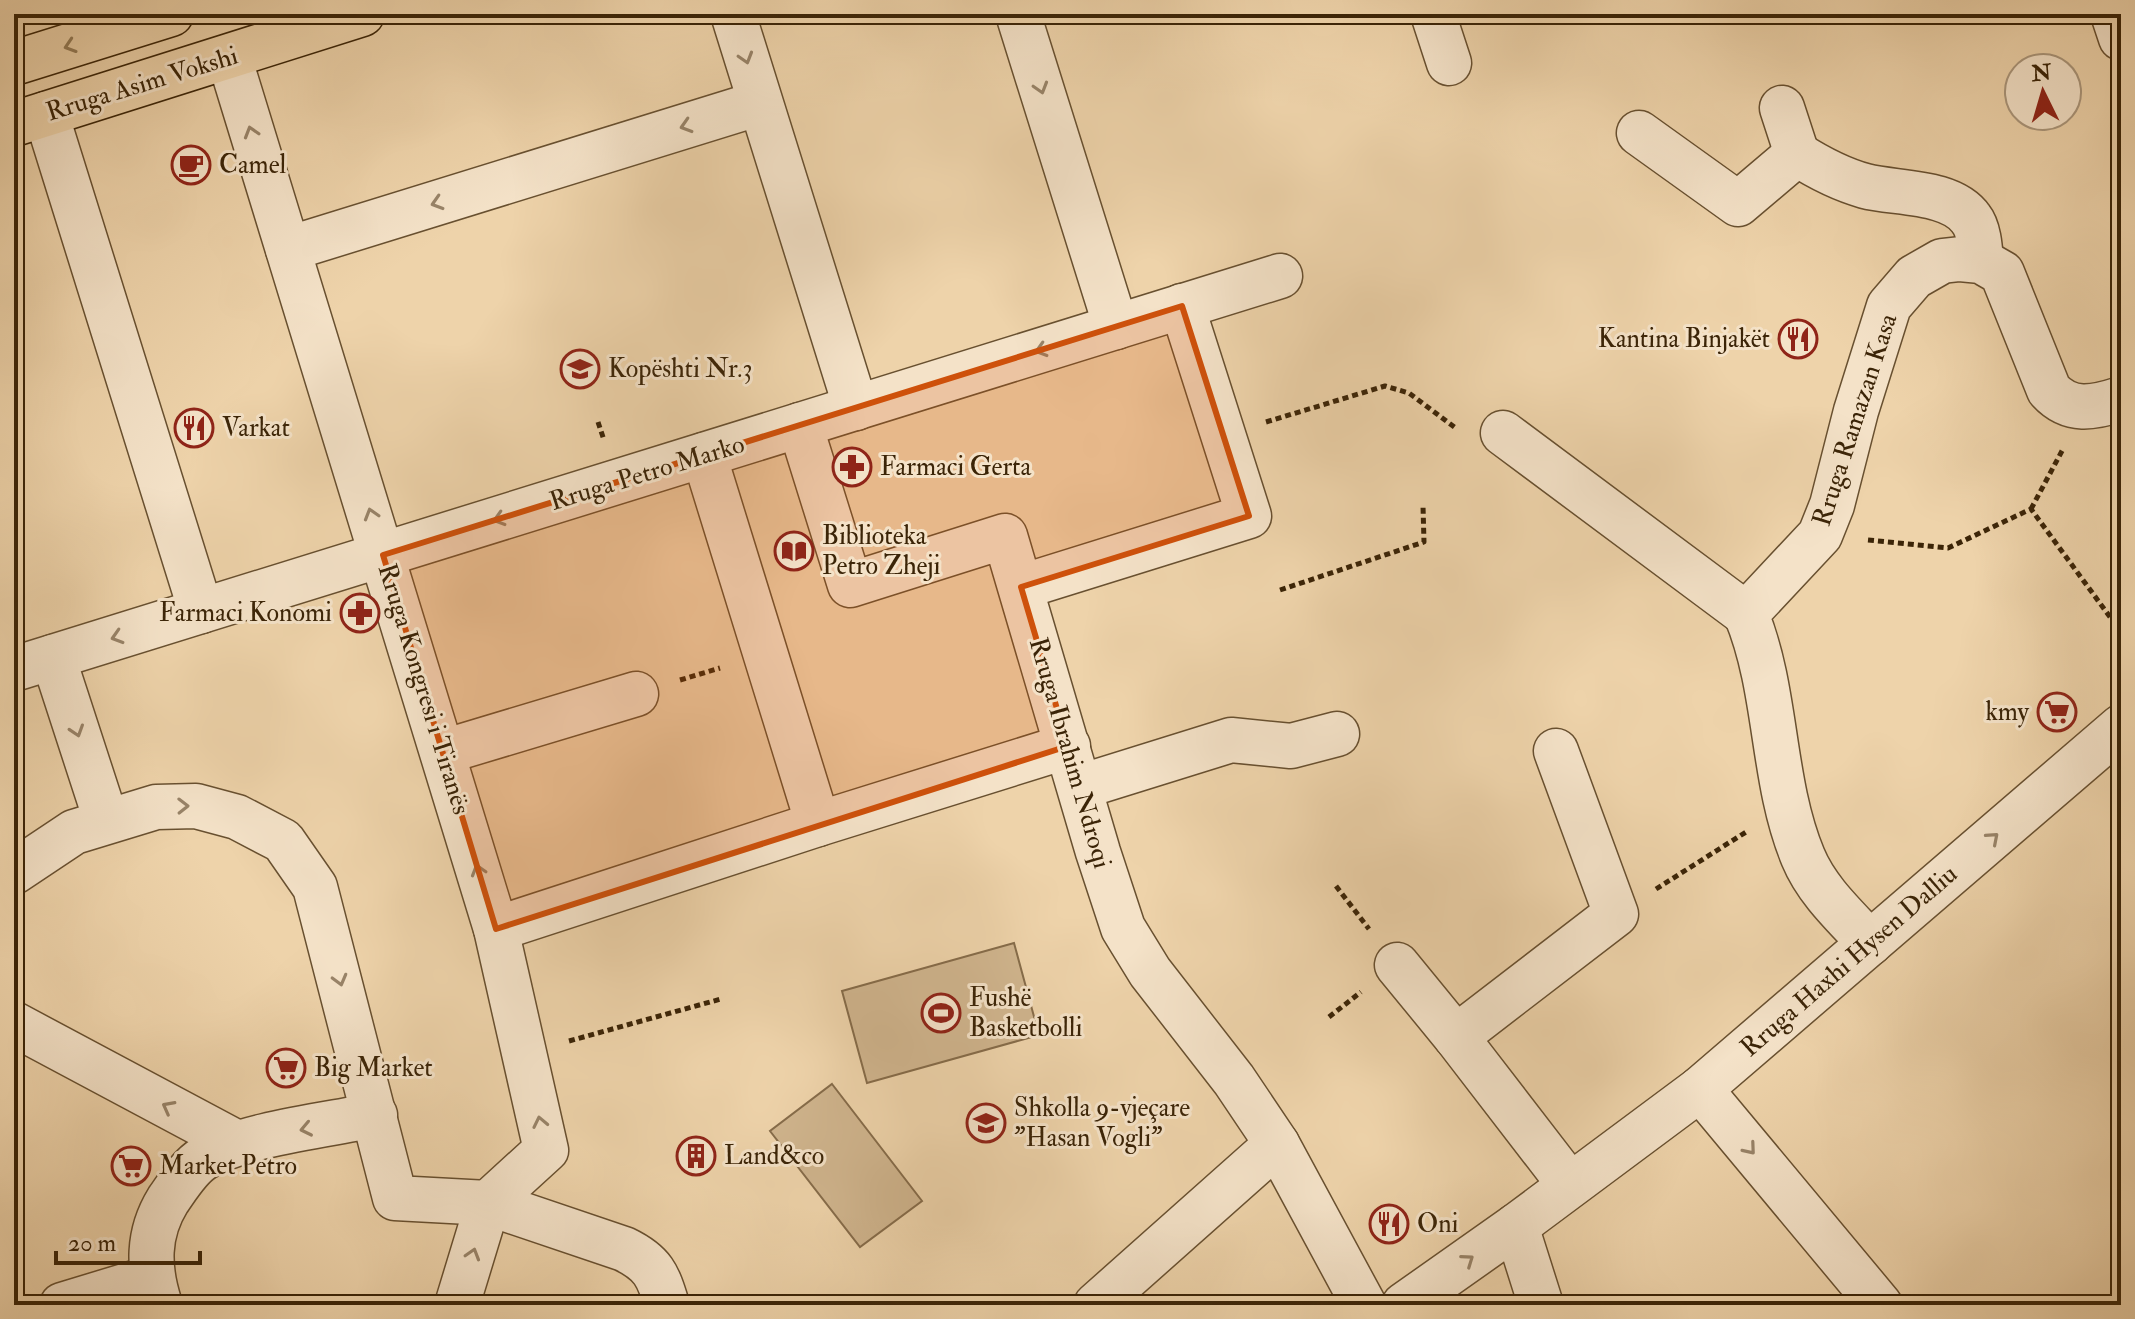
<svg xmlns="http://www.w3.org/2000/svg" width="2135" height="1319" font-family="'IM FELL Double Pica',serif">
  <rect width="100%" height="100%" fill="#eed3aa"/>
  <filter id="stains"><feTurbulence type="fractalNoise" baseFrequency=".0025" numOctaves="4"/><feColorMatrix values="0 0 0 0 .2 0 0 0 0 .09 0 0 0 0 .02 0 0 0 .5 -.17"/></filter>
  <radialGradient id="worn" r=".72"><stop offset=".6" stop-color="#630" stop-opacity="0"/><stop offset="1" stop-color="#630" stop-opacity=".3"/></radialGradient>
  <g fill="#d0b58e" stroke="#866c4a" stroke-width="2">
    <path d="M1014 943 1039 1035 867 1083 842 991Z"/>
    <path d="M832 1084 922 1201 860 1247 770 1131Z"/>
  </g>
  <g fill="none" stroke-linecap="round" stroke-linejoin="round">
    <g stroke="#685030" stroke-width="47">
      <g id="minor">
        <path d="M733 14 856 408"/>
        <path d="M1018 14 1116 327"/>
        <path d="M1433 14 1449 63"/>
        <path d="M2113 14 2121 38"/>
        <path d="M229 57 496 929 546 1150 488 1203 457 1305"/>
        <path d="M1782 108 1797 154"/>
        <path d="M46 114 201 611"/>
        <path d="M1639 133 1738 204 1797 154C1819 168 1840 179 1865 186 1895 194 1951 190 1971 219 1979 229 1980 249 1981 261"/>
        <path d="M288 249 760 103"/>
        <path d="M800 425 850 585 1005 536 1098 852 1123 928 1150 972 1234 1080 1277 1144 1364 1305"/>
        <path d="M1503 433 1746 614"/>
        <path d="M704 455 818 824"/>
        <path d="M1021 587 1249 516 1182 306"/>
        <path d="M53 657 106 820"/>
        <path d="M14 669 1280 276"/>
        <path d="M443 752 636 694"/>
        <path d="M1080 787 1231 740 1291 746 1337 734"/>
        <path d="M14 872 74 832 156 807 196 806 237 817 283 841 315 887 395 1198 488 1203 624 1249C653 1263 658 1275 667 1305"/>
        <path d="M496 929 818 824 1068 746"/>
        <path d="M1870 943C1846 917 1817 891 1803 857 1771 780 1778 691 1746 614L1820 535 1832 505 1856 411 1889 306 1914 277 1942 261 1960 259 1981 261 2002 273 2049 390C2070 413 2093 408 2121 399"/>
        <path d="M1397 965 1456 1037 1570 1185"/>
        <path d="M14 1024 237 1143"/>
        <path d="M1456 1037 1616 914 1556 751"/>
        <path d="M1700 1089 1880 1305"/>
        <path d="M1516 1226 1541 1305"/>
        <path d="M62 1305 151 1278"/>
        <path d="M160 1305C148 1268 147 1234 168 1200 178 1186 189 1167 204 1158 244 1134 327 1125 375 1115"/>
        <path d="M1096 1305 1277 1144"/>
        <path d="M1404 1305 1516 1226 1700 1089 2121 727"/>
      </g>
    </g>
    <g stroke="#3b2407" stroke-width="47">
      <g id="major">
        <path d="M14 63 171 14"/>
        <path d="M14 124 362 14"/>
      </g>
    </g>
    <g stroke="#3b2407" stroke-width="5" stroke-dasharray="6 4" stroke-linecap="butt">
      <path d="M598 422 604 440"/>
      <path d="M1266 422 1385 386 1409 393 1457 429"/>
      <path d="M2031 509 2063 449"/>
      <path d="M1868 540 1948 548 2031 509 2121 632"/>
      <path d="M1280 590 1424 542 1423 506"/>
      <path d="M680 680 720 668"/>
      <path d="M1336 886 1369 929"/>
      <path d="M1656 889 1746 832"/>
      <path d="M1329 1017 1361 992"/>
      <path d="M569 1041 721 999"/>
    </g>
    <use href="#minor" stroke="#f4e2c8" stroke-width="44"/>
    <use href="#major" stroke="#eed3aa" stroke-width="44"/>
  </g>
  <defs><path id="oneway-chevron" d="M-2-3.5L2.5 0L-2 3.5" fill="none" stroke-width="1.6" stroke-linecap="round" stroke-linejoin="round" transform="scale(2)"/></defs>
  <use stroke="#947c58" href="#oneway-chevron" transform="translate(70 46) rotate(162)"/>
  <g stroke="#988368">
    <use href="#oneway-chevron" transform="translate(746 58) rotate(73)"/>
    <use href="#oneway-chevron" transform="translate(1041 88) rotate(73)"/>
    <use href="#oneway-chevron" transform="translate(686 126) rotate(163)"/>
    <use href="#oneway-chevron" transform="translate(251 132) rotate(-107)"/>
    <use href="#oneway-chevron" transform="translate(437 203) rotate(163)"/>
    <use href="#oneway-chevron" transform="translate(1041 350) rotate(163)"/>
    <use href="#oneway-chevron" transform="translate(371 514) rotate(-107)"/>
    <use href="#oneway-chevron" transform="translate(499 519) rotate(163)"/>
    <use href="#oneway-chevron" transform="translate(117 637) rotate(163)"/>
    <use href="#oneway-chevron" transform="translate(77 731) rotate(72)"/>
    <use href="#oneway-chevron" transform="translate(183 806) rotate(-1)"/>
    <use href="#oneway-chevron" transform="translate(1993 838) rotate(-41)"/>
    <use href="#oneway-chevron" transform="translate(478 870) rotate(-107)"/>
    <use href="#oneway-chevron" transform="translate(340 980) rotate(75)"/>
    <use href="#oneway-chevron" transform="translate(168 1107) rotate(-152)"/>
    <use href="#oneway-chevron" transform="translate(540 1122) rotate(-102)"/>
    <use href="#oneway-chevron" transform="translate(306 1129) rotate(168)"/>
    <use href="#oneway-chevron" transform="translate(1750 1149) rotate(50)"/>
    <use href="#oneway-chevron" transform="translate(473 1254) rotate(-73)"/>
    <use href="#oneway-chevron" transform="translate(1468 1260) rotate(-35)"/>
  </g>
  <path fill="#ce510b" fill-opacity="0.2" stroke="#ce510b" stroke-width="6" stroke-linejoin="round" d="M1182 306 1249 516 1021 587 1068 746 496 929 383 555Z"/>
  <defs>
    <g id="cafe-ring" transform="scale(2)"><circle r="9.5" fill="#f4e2c8" stroke="#8f2418" stroke-width="1.5"/><path d="M-5.5-4.5H6V0H3Q3 3.5 0 3.5H-2.5Q-5.5 3.5-5.5 0ZM3-3.2v2h1.7v-2ZM-6 4.5H4V6H-6Z" fill="#8f2418"/></g>
    <g id="restaurant-ring" transform="scale(2)"><circle r="9.5" fill="#f4e2c8" stroke="#8f2418" stroke-width="1.5"/><path d="M-5-6h1v4h1v-4h1v4h1v-4h1v5L-1.5 .5V6h-2V.5L-5-1ZM5-6V6H3V1.5H1.5Q1.5-4 5-6Z" fill="#8f2418"/></g>
    <g id="school-ring" transform="scale(2)"><circle r="9.5" fill="#f4e2c8" stroke="#8f2418" stroke-width="1.5"/><path d="M0-5L7-2L0 1L-7-2ZM-4 1L0 2.5L4 1V4Q0 6-4 4Z" fill="#8f2418"/></g>
    <g id="pharmacy-ring" transform="scale(2)"><circle r="9.5" fill="#f4e2c8" stroke="#8f2418" stroke-width="1.5"/><path d="M-2-6h4v4h4v4h-4v4h-4v-4h-4v-4h4Z" fill="#8f2418"/></g>
    <g id="library-ring" transform="scale(2)"><circle r="9.5" fill="#f4e2c8" stroke="#8f2418" stroke-width="1.5"/><path d="M-6-4Q-3-5.5-.7-3.5V5Q-3 3-6 4ZM6-4Q3-5.5 .7-3.5V5Q3 3 6 4Z" fill="#8f2418"/></g>
    <g id="supermarket-ring" transform="scale(2)"><circle r="9.5" fill="#f4e2c8" stroke="#8f2418" stroke-width="1.5"/><path d="M-6-5.5h2.5l.6 2H6L4.5 2H-2.5L-4.4-4H-6ZM-1.5 3.2a1.3 1.3 0 1 0 .1 0ZM3 3.2a1.3 1.3 0 1 0 .1 0Z" fill="#8f2418"/></g>
    <g id="stadium-ring" transform="scale(2)"><circle r="9.5" fill="#f4e2c8" stroke="#8f2418" stroke-width="1.5"/><path d="M0-5a6.5 5 0 1 0 0 10a6.5 5 0 1 0 0-10ZM-3.5-1.8h7v3.6h-7Z" fill="#8f2418"/></g>
    <g id="building-ring" transform="scale(2)"><circle r="9.5" fill="#f4e2c8" stroke="#8f2418" stroke-width="1.5"/><path d="M-4-6H4V6H1V3H-1V6H-4ZM-2.5-4.3h1.7v1.8h-1.7ZM.8-4.3h1.7v1.8H.8ZM-2.5-1h1.7V.8h-1.7ZM.8-1h1.7V.8H.8Z" fill="#8f2418"/></g>
  </defs>
  <g fill-rule="evenodd">
    <use href="#cafe-ring" x="191" y="165"/>
    <use href="#restaurant-ring" x="1798" y="339"/>
    <use href="#school-ring" x="580" y="369"/>
    <use href="#restaurant-ring" x="194" y="428"/>
    <use href="#pharmacy-ring" x="852" y="467"/>
    <use href="#library-ring" x="794" y="551"/>
    <use href="#pharmacy-ring" x="360" y="613"/>
    <use href="#supermarket-ring" x="2057" y="712"/>
    <use href="#stadium-ring" x="941" y="1013"/>
    <use href="#supermarket-ring" x="286" y="1068"/>
    <use href="#school-ring" x="986" y="1123"/>
    <use href="#building-ring" x="696" y="1156"/>
    <use href="#supermarket-ring" x="131" y="1166"/>
    <use href="#restaurant-ring" x="1389" y="1224"/>
  </g>
  <g text-anchor="middle" dominant-baseline="central" stroke-width="6" stroke-linejoin="round" paint-order="stroke">
    <g font-size="26" fill="#3b2407" stroke="#f4e2c8">
      <text transform="translate(142 84) rotate(-17)">Rruga Asim Vokshi</text>
      <text transform="translate(1855 420) rotate(-72)">Rruga Ramazan Kasa</text>
      <text transform="translate(647 473) rotate(-17)">Rruga Petro Marko</text>
      <text transform="translate(424 689) rotate(73)">Rruga Kongresi i Tiranës</text>
      <text transform="translate(1070 753) rotate(74)">Rruga Ibrahim Ndroqi</text>
      <text transform="translate(1849 961) rotate(-41)">Rruga Haxhi Hysen Dalliu</text>
    </g>
    <g font-size="26" fill="#3b2407" stroke="#f4e2c8" text-anchor="start">
      <text x="219" y="165">Camel</text>
      <text x="1770" y="339" text-anchor="end">Kantina Binjakët</text>
      <text x="608" y="369">Kopështi Nr.3</text>
      <text x="222" y="428">Varkat</text>
      <text x="880" y="467">Farmaci Gerta</text>
      <text x="822" y="536">Biblioteka<tspan x="822" dy="30">Petro Zheji</tspan></text>
      <text x="332" y="613" text-anchor="end">Farmaci Konomi</text>
      <text x="2029" y="712" text-anchor="end">kmy</text>
      <text x="969" y="998">Fushë<tspan x="969" dy="30">Basketbolli</tspan></text>
      <text x="314" y="1068">Big Market</text>
      <text x="1014" y="1108">Shkolla 9-vjeçare<tspan x="1014" dy="30">"Hasan Vogli"</tspan></text>
      <text x="724" y="1156">Land&amp;co</text>
      <text x="159" y="1166">Market Petro</text>
      <text x="1417" y="1224">Oni</text>
    </g>
  </g>
  <rect width="2135" height="1319" fill="none" stroke="#eed3aa" stroke-width="48"/>
  <rect x="16" y="16" width="2103" height="1287" fill="none" stroke="#3b2407" stroke-width="4"/>
  <rect x="24" y="24" width="2087" height="1271" fill="none" stroke="#3b2407" stroke-width="2"/>
  <g transform="translate(2043 92) rotate(355)"><circle r="38" fill="#f4e2c8" stroke="#aa967b" stroke-width="2"/>
  <path d="M0-6L14 30L0 20L-14 30Z" fill="#8f2418"/>
  <text y="-12" font-size="22" font-weight="bold" text-anchor="middle" fill="#3b2407">N</text>
  </g>
  <path d="M56 1251v12h144v-12" fill="none" stroke="#3b2407" stroke-width="4"/>
  <text x="68" y="1251" font-size="24" fill="#3b2407" stroke="#f4e2c8" stroke-width="6" paint-order="stroke">20 m</text>
  <rect width="100%" height="100%" filter="url(#stains)"/>
  <rect width="100%" height="100%" fill="url(#worn)"/>
</svg>
